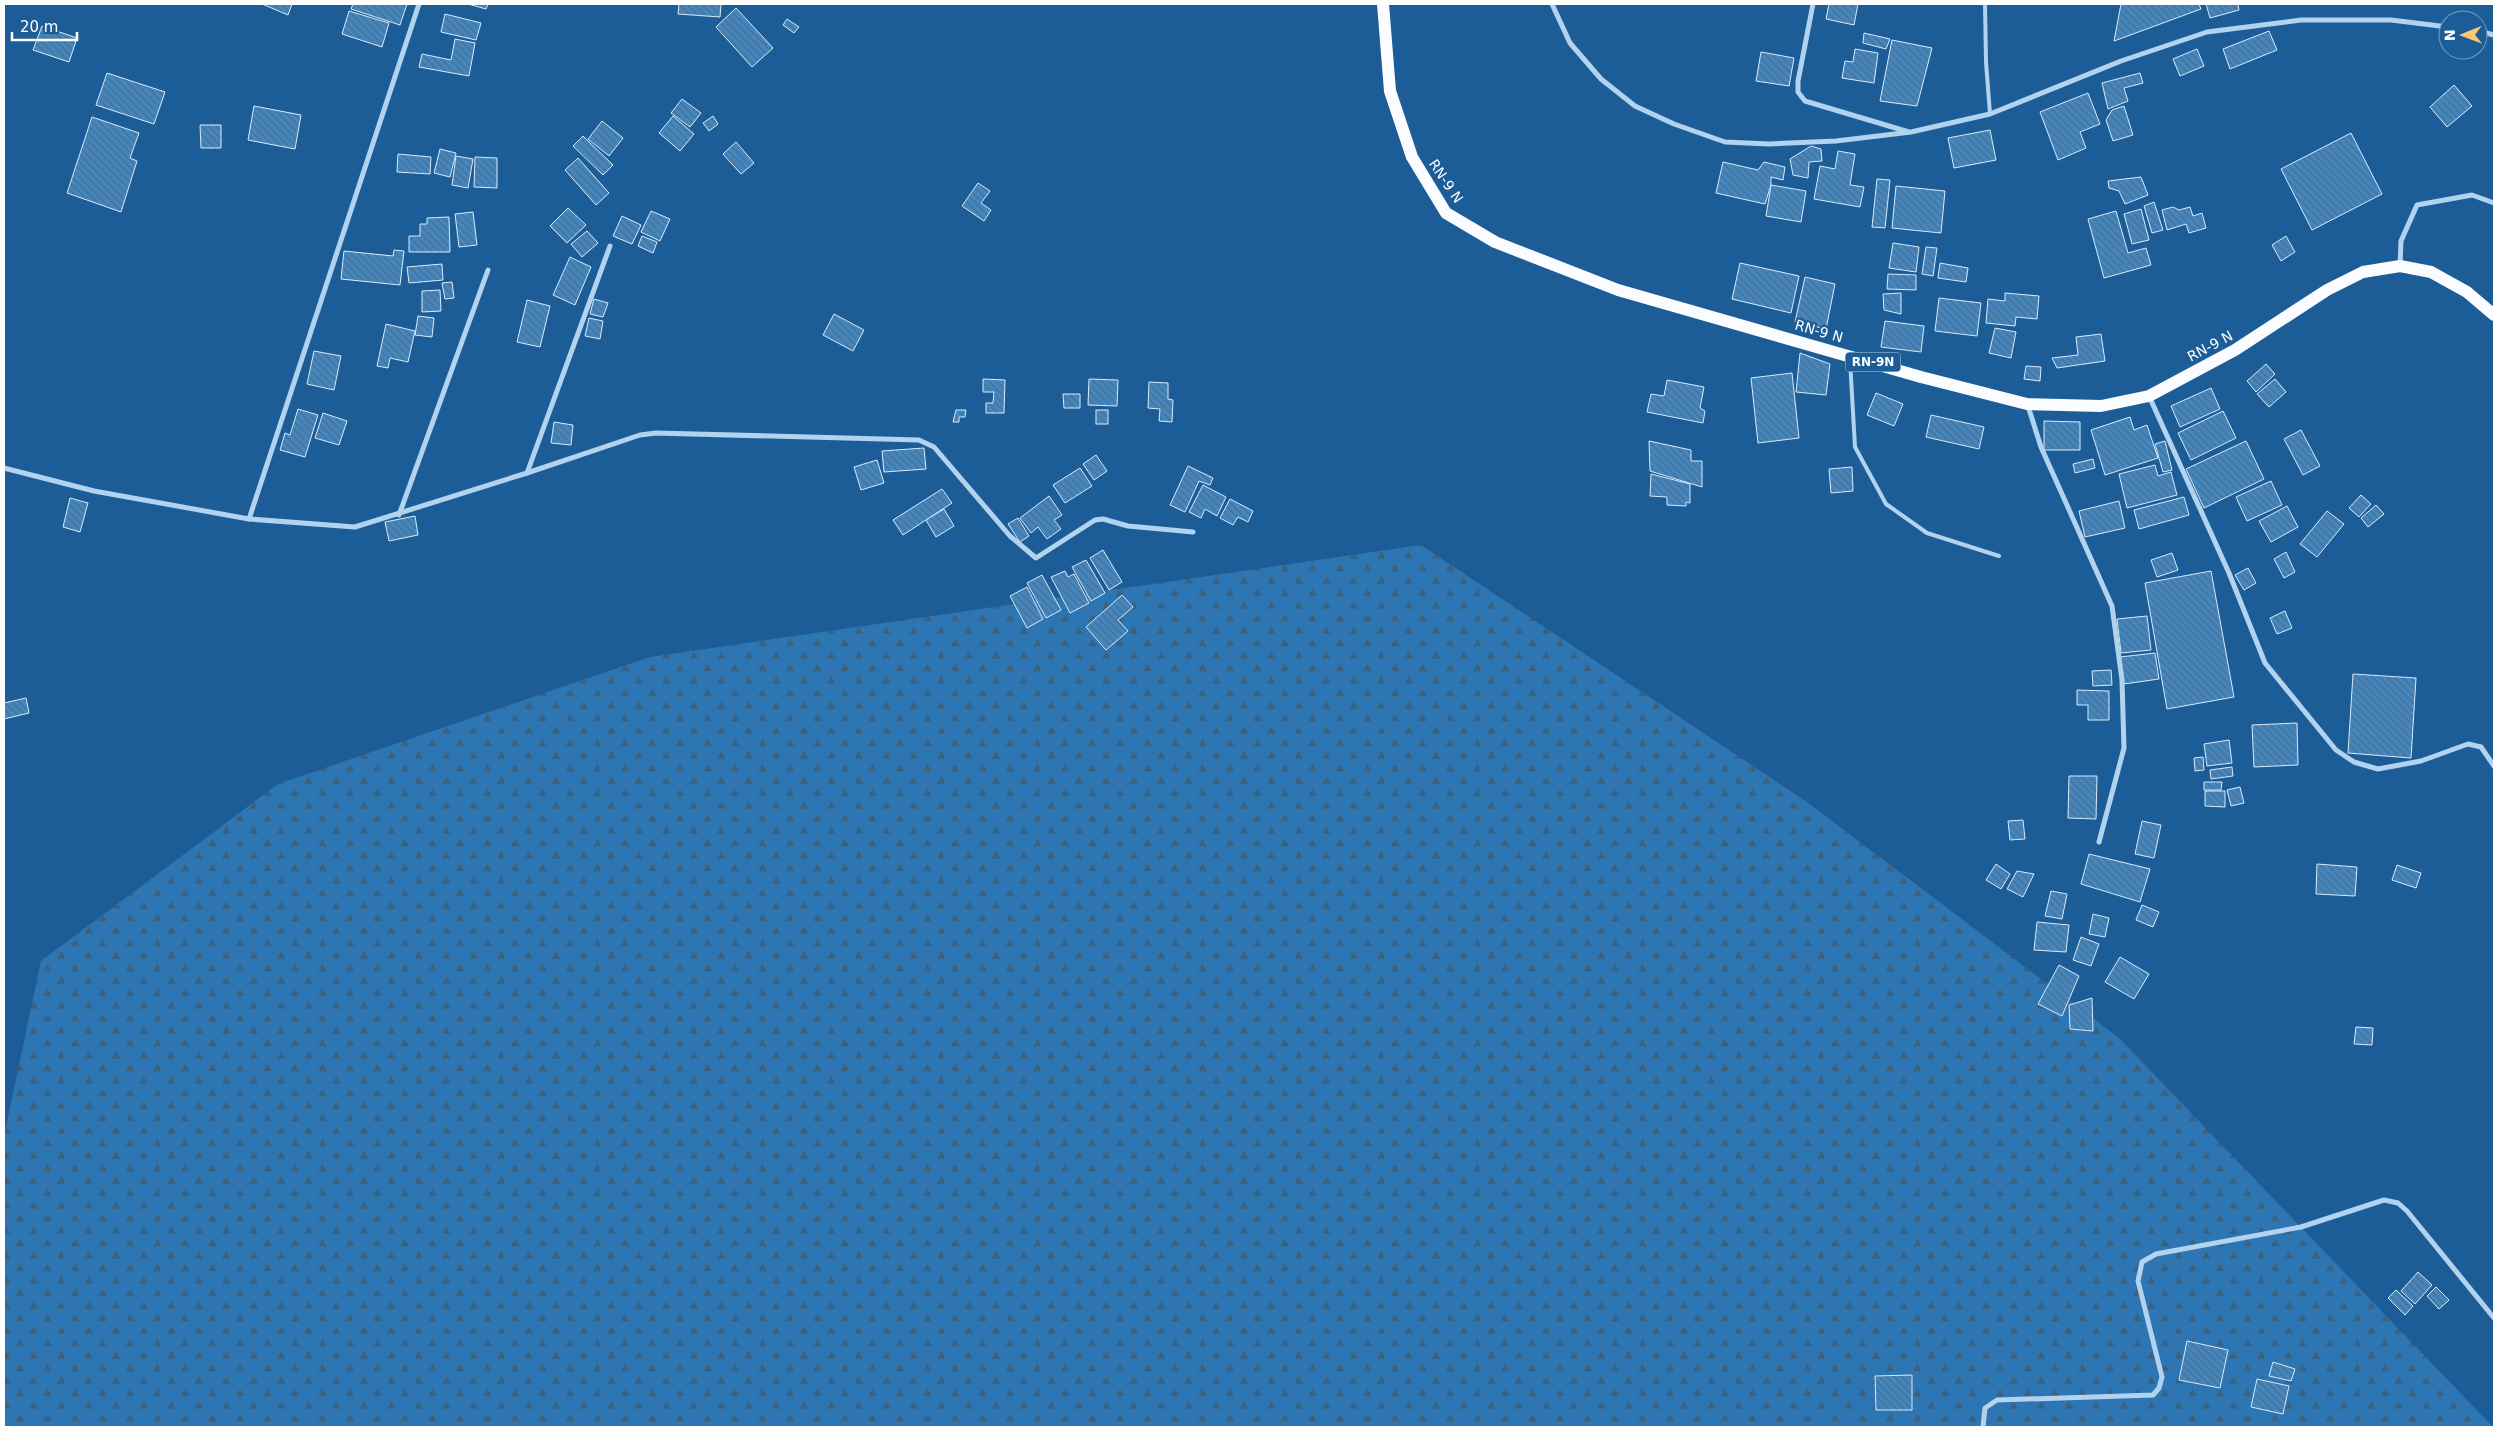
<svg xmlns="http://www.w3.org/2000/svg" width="2498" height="1431" font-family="'DejaVu Sans',sans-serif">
  <defs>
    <pattern id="forest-firs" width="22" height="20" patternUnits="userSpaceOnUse" patternTransform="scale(1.25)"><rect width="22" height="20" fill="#2d76b3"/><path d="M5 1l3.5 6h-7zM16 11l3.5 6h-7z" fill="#3c6180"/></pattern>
    <pattern id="building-back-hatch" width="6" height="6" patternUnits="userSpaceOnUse" patternTransform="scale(1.25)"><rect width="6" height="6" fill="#4586be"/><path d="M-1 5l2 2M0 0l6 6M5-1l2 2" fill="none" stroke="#486f90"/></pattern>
  </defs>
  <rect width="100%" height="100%" fill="#1d5d97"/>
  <path fill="url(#forest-firs)" d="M1421 545 1807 802 2119 1038 2493 1427H4V1136L41 961 278 784 650 657Z"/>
  <g fill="url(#building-back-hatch)" stroke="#d8ebfb">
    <path d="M262 4H292L288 15Z"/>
    <path d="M353 4H407L400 25 351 9Z"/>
    <path d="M468 4H488L486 9Z"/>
    <path d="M679 4H721L720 17 678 14Z"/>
    <path d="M1829 4H1858L1854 25 1826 19Z"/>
    <path d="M2121 4H2199L2201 9 2114 41Z"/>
    <path d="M2206 4H2238L2239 10 2210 18Z"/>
    <path d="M736 8 773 48 752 67 716 27Z"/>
    <path d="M349 11 389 23 382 47 342 34Z"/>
    <path d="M445 14 481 23 476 40 441 32Z"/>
    <path d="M787 19 799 27 794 33 783 25Z"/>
    <path d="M42 26 77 38 69 62 33 50Z"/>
    <path d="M2269 31 2277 50 2230 69 2223 49Z"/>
    <path d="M1864 33 1890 39 1886 49 1863 43Z"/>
    <path d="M455 39 475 43 469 76 419 67 422 54 451 60Z"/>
    <path d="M1892 40 1932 48 1917 106 1880 101Z"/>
    <path d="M1855 49 1878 53 1874 83 1842 78 1845 61 1853 62Z"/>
    <path d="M2197 49 2204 66 2180 76 2173 59Z"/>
    <path d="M1761 52 1794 58 1789 86 1756 81Z"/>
    <path d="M107 73 165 92 154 124 96 105Z"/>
    <path d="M2140 73 2143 83 2124 88 2128 101 2108 109 2102 83Z"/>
    <path d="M2454 85 2472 106 2447 127 2430 107Z"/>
    <path d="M2088 93 2100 124 2080 132 2086 148 2058 160 2040 112Z"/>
    <path d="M682 99 701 113 690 127 671 113Z"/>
    <path d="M254 106 301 115 295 149 248 140Z"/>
    <path d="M2124 106 2133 135 2113 141 2106 120 2112 110Z"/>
    <path d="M673 116 694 134 680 151 659 133Z"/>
    <path d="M713 116 718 124 709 131 703 123Z"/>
    <path d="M92 117 139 133 130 158 137 161 121 212 67 193Z"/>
    <path d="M602 121 623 138 609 156 588 139Z"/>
    <path d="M200 125H221V148H201Z"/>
    <path d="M1990 130 1996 160 1954 168 1948 138Z"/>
    <path d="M2351 133 2382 194 2312 230 2281 169Z"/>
    <path d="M583 136 613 165 603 175 573 146Z"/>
    <path d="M736 142 754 163 741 174 723 154Z"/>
    <path d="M1811 146 1821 149 1822 161 1809 162 1808 178 1793 175 1790 159Z"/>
    <path d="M440 149 456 153 450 177 434 173Z"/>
    <path d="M1838 151 1855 154 1850 185 1864 187 1860 207 1814 199 1820 166 1835 169Z"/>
    <path d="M398 154 431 157 430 174 397 172Z"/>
    <path d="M456 156 473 159 468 188 452 185Z"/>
    <path d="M475 157 497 158V188L474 187Z"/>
    <path d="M578 158 609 193 596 205 565 170Z"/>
    <path d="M1723 162 1758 170 1764 162 1785 167 1783 180 1771 177V185L1765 204 1716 193Z"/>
    <path d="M2141 177 2148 195 2125 204 2119 191 2109 188 2108 181Z"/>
    <path d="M1877 179 1890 180 1885 228 1872 227Z"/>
    <path d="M978 183 990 191 981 203 991 210 984 221 962 206Z"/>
    <path d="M1771 185 1806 191 1801 222 1766 216Z"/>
    <path d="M1896 186 1945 191 1941 233 1892 228Z"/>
    <path d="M2154 202 2163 230 2152 233 2144 206Z"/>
    <path d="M2173 207 2179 210 2190 207 2193 216 2202 213 2206 228 2189 233 2186 224 2167 230 2162 210Z"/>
    <path d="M568 208 586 225 567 243 550 226Z"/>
    <path d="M2141 209 2149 240 2132 244 2124 214Z"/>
    <path d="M651 211 670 219 660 241 641 232Z"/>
    <path d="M2116 211 2128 253 2146 248 2151 265 2104 278 2088 219Z"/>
    <path d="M473 212 477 245 459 247 455 214Z"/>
    <path d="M622 216 641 225 632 244 613 236Z"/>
    <path d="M449 217 450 252H409V236H420V224H427V218Z"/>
    <path d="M587 231 598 243 582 257 571 244Z"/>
    <path d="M642 236 657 242 653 253 638 246Z"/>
    <path d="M2286 236 2295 252 2281 261 2272 245Z"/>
    <path d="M1893 243 1919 247 1916 272 1889 268Z"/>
    <path d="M1926 247 1937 248 1933 276 1922 274Z"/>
    <path d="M394 250 404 251 400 285 341 279 344 251 393 256Z"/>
    <path d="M570 257 591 267 575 305 553 295Z"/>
    <path d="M1740 263 1799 276 1791 313 1732 299Z"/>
    <path d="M1940 263 1968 268 1966 282 1938 278Z"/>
    <path d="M442 264 443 280 409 283 407 267Z"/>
    <path d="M1888 274 1916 275V290L1887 289Z"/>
    <path d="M1805 277 1835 284 1826 329 1795 322Z"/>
    <path d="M452 282 454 298 445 299 442 283Z"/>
    <path d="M440 290 441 311 422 312V291Z"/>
    <path d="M1901 293V314L1884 310 1883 294Z"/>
    <path d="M2005 293 2039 296 2037 319 2016 317 2015 326 1986 323 1988 299 2005 301Z"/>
    <path d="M1939 298 1981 303 1977 336 1935 331Z"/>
    <path d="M594 299 608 303 603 317 590 314Z"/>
    <path d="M527 300 550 306 540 347 517 342Z"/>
    <path d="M834 314 864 330 853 351 823 335Z"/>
    <path d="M418 316 434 318 432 337 415 335Z"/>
    <path d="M589 318 603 321 600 339 585 336Z"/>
    <path d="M1885 321 1924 326 1921 352 1881 347Z"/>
    <path d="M386 324 415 331 408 362 390 358 388 368 377 366Z"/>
    <path d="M1995 328 2016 332 2011 358 1989 353Z"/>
    <path d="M2101 334 2105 361 2057 368 2052 358 2078 355 2076 337Z"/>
    <path d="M314 351 341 356 334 390 307 384Z"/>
    <path d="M1800 353 1830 364 1826 395 1796 392Z"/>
    <path d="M2266 364 2275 374 2256 392 2247 381Z"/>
    <path d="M2026 366 2041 367 2040 381 2024 379Z"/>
    <path d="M1792 373 1799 438 1758 443 1751 378Z"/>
    <path d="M983 379 1005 380 1004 413H986V403H993L994 392H983Z"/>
    <path d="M1089 379 1118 380 1117 406 1088 405Z"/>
    <path d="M2275 379 2286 392 2269 407 2257 394Z"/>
    <path d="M1667 380 1704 387 1700 408 1705 411 1703 423 1647 412 1651 394 1664 396Z"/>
    <path d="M1149 382 1168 383V399L1173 400 1172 422 1159 421 1160 409 1148 408Z"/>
    <path d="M2211 388 2220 409 2180 427 2171 406Z"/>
    <path d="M1876 393 1903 404 1894 426 1867 415Z"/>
    <path d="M1063 394H1080V408H1064Z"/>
    <path d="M298 409 318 415 305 457 280 450 285 433 290 435Z"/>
    <path d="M956 410H966L965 417H959V422H953Z"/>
    <rect x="1096" y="410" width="12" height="14"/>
    <path d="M2223 411 2236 438 2191 460 2178 433Z"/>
    <path d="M323 413 347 421 339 445 315 438Z"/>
    <path d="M1931 415 1984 427 1979 449 1926 437Z"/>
    <path d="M2130 417 2134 430 2147 425 2158 458 2105 475 2091 430Z"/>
    <path d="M2044 421 2080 422V450H2044Z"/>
    <path d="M554 422 573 425 571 445 551 443Z"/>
    <path d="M2301 430 2320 466 2303 475 2284 439Z"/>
    <path d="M1649 441 1691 450V461H1702V487L1650 471Z"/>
    <path d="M2165 441 2172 470 2163 472 2155 444Z"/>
    <path d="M2246 441 2264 479 2204 508 2186 469Z"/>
    <path d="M924 448 926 469 884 472 882 451Z"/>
    <path d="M1096 455 1107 471 1094 480 1083 464Z"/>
    <path d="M2093 459 2095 468 2075 473 2073 464Z"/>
    <path d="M877 460 884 483 861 490 854 467Z"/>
    <path d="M2155 465 2158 476 2171 472 2177 495 2127 508 2119 474Z"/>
    <path d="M1188 466 1213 478 1210 485 1199 481 1185 512 1170 505Z"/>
    <path d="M1852 467 1853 491 1831 493 1829 469Z"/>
    <path d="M1080 468 1092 486 1065 503 1053 485Z"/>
    <path d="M1651 474 1690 484V503L1686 502V506L1667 505V497L1650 496Z"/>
    <path d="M2271 481 2282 505 2247 521 2236 497Z"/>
    <path d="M1203 485 1226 497 1217 516 1205 509 1201 518 1189 512Z"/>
    <path d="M942 489 952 503 903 535 893 520Z"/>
    <path d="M2361 495 2371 504 2359 517 2349 508Z"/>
    <path d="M1049 496 1062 515 1054 520 1061 529 1047 539 1038 527 1031 533 1020 518Z"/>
    <path d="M2184 497 2189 515 2139 529 2134 510Z"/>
    <path d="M70 498 88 503 80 532 63 527Z"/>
    <path d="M1230 499 1253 511 1248 522 1238 517 1233 525 1220 518Z"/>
    <path d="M2119 501 2125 528 2085 537 2079 511Z"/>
    <path d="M2376 505 2384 514 2368 527 2361 518Z"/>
    <path d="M2287 506 2298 527 2271 542 2259 521Z"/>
    <path d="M944 509 954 526 936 537 926 520Z"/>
    <path d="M2327 511 2344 524 2317 557 2300 544Z"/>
    <path d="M415 516 418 535 389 541 385 522Z"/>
    <path d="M1018 518 1029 536 1020 542 1008 524Z"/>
    <path d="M1103 550 1122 582 1109 590 1090 558Z"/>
    <path d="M2286 552 2295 572 2284 578 2274 559Z"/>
    <path d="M2172 553 2178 570 2157 577 2151 560Z"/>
    <path d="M1086 560 1105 593 1091 601 1072 567Z"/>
    <path d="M2248 568 2256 583 2244 590 2235 575Z"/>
    <path d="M1065 571 1068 577 1074 574 1089 603 1070 613 1051 577Z"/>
    <path d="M2211 571 2234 697 2167 709 2145 583Z"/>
    <path d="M1042 575 1061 610 1046 618 1027 583Z"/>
    <path d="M1027 587 1043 619 1027 628 1010 596Z"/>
    <path d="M1122 595 1133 607 1118 620 1128 631 1106 650 1086 627Z"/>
    <path d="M2285 611 2292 628 2277 634 2270 618Z"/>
    <path d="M2147 616 2151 650 2121 653 2117 619Z"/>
    <path d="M2155 653 2159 679 2124 684 2120 657Z"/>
    <path d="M2111 670 2112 685 2093 686 2092 671Z"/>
    <path d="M2353 674 2416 678 2411 758 2348 753Z"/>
    <path d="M2077 690 2109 691V720H2088V705H2077Z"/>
    <path d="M26 698 29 713 4 719V703Z"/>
    <path d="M2297 723 2298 765 2254 767 2252 725Z"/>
    <path d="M2229 740 2232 763 2207 766 2204 744Z"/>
    <path d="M2203 757 2204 770 2195 771 2194 758Z"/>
    <path d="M2232 767 2233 776 2211 779 2210 770Z"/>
    <path d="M2069 776H2097L2096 819 2068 818Z"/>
    <path d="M2204 782H2222L2221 790H2204Z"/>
    <path d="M2240 787 2244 803 2231 806 2227 790Z"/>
    <path d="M2205 791H2225V807L2205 806Z"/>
    <path d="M2023 820 2025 839 2010 840 2008 821Z"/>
    <path d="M2142 821 2161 825 2154 858 2135 854Z"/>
    <path d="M2089 854 2150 869 2140 902 2081 884Z"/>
    <path d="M1996 864 2010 874 2001 889 1986 880Z"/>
    <path d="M2317 864 2357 867 2355 896 2316 894Z"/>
    <path d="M2397 865 2421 873 2416 888 2392 880Z"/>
    <path d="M2017 871 2034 874 2023 897 2007 889Z"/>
    <path d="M2051 891 2067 894 2062 919 2045 916Z"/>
    <path d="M2142 905 2159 912 2153 927 2136 920Z"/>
    <path d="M2093 914 2109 918 2105 937 2089 934Z"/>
    <path d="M2037 922 2069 925 2066 952 2034 950Z"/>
    <path d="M2081 937 2099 944 2091 966 2073 960Z"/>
    <path d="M2120 957 2149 974 2134 999 2105 982Z"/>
    <path d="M2059 965 2079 976 2062 1016 2038 1004Z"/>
    <path d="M2092 998 2093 1031 2070 1029 2069 1005Z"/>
    <path d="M2356 1027 2373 1028 2372 1045 2354 1044Z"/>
    <path d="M2418 1272 2432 1285 2415 1304 2401 1291Z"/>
    <path d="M2436 1287 2449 1300 2439 1309 2427 1296Z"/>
    <path d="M2396 1290 2413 1306 2405 1315 2388 1298Z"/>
    <path d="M2187 1341 2228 1350 2220 1388 2179 1380Z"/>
    <path d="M2273 1362 2295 1369 2291 1381 2269 1376Z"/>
    <path d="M1912 1375V1410H1876L1875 1376Z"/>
    <path d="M2257 1379 2289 1386 2283 1414 2251 1407Z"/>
  </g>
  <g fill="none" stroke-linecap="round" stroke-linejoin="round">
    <g stroke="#b2d3ef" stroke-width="4">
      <path d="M1985 4 1986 62 1990 114"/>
      <path d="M1850 360 1855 447 1886 504 1927 533 1999 556"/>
    </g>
    <g stroke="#b2d3ef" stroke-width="5">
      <path d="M1552 4 1570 43 1601 79 1635 106 1674 124 1725 142 1769 144 1836 141 1911 132 1990 114 2121 61 2207 32 2301 20H2391L2448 27"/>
      <path d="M1813 4 1798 81V92L1805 101 1909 132"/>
      <path d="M2478 31 2494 35"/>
      <path d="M2400 266 2401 241 2417 205 2472 195 2494 203"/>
      <path d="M2149 396 2229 573 2265 663 2336 750 2354 762 2378 769 2421 761 2468 744 2481 747 2494 766"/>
      <path d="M2028 406 2041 447 2112 606 2122 680 2124 748 2099 842"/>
      <path d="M4 468 94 491 249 519 355 527 527 473 640 435 656 433 919 440 934 447 1010 536 1036 558 1095 520 1103 519 1128 526 1193 532"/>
      <path d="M527 473 610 246"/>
      <path d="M399 515 488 270"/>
      <path d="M249 519 419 4"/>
      <path d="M1983 1427 1985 1408 1997 1400 2153 1395 2159 1388 2162 1377 2138 1281 2142 1262 2156 1254 2301 1227 2384 1200 2398 1203 2407 1211 2494 1318"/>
    </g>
    <path stroke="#fafcff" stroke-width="12" d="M1383 4 1390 91 1412 157 1446 213 1495 242 1618 290 1921 377 2027 404 2101 406 2149 396 2235 350 2327 290 2363 272 2400 266 2431 272 2467 292 2494 315"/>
  </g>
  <g text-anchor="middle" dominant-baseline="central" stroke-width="4.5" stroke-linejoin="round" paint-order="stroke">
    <rect fill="#1d5d97" stroke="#bbcee0" stroke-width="1" x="1845.5" y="352.5" width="55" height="19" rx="4"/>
    <g font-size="12" font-weight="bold" fill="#fff">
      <text x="1873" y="362">RN-9N</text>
    </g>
    <g font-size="14" fill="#fff" stroke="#1d5d97">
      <text transform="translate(1446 181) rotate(56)">RN-9 N</text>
      <text transform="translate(1819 331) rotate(16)">RN-9 N</text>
      <text transform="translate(2210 346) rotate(-28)">RN-9 N</text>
    </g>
  </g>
  <rect width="2498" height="1431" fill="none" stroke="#ffffff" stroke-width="10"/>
  <g transform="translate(2463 35) rotate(269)"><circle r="24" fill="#1d5d97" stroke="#779ec1"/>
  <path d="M0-4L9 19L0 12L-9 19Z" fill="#ffc870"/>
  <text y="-8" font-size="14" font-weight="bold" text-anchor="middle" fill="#ffffff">N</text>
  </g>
  <path d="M12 32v8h65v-8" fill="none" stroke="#ffffff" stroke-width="2.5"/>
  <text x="20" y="32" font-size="15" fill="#ffffff" stroke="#1d5d97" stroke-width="4" paint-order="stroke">20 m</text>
</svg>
